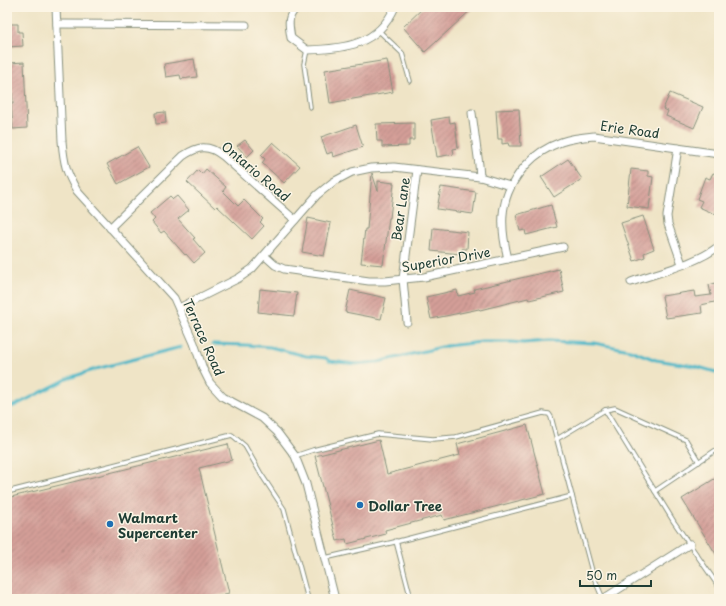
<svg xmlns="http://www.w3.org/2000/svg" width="726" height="606" font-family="'Playpen Sans',sans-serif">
  <defs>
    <pattern id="building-hatch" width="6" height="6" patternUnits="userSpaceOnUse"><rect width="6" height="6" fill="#d49f98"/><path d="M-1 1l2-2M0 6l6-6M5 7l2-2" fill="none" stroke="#ab837d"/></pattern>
  </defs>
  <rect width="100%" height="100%" fill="#fcf5e5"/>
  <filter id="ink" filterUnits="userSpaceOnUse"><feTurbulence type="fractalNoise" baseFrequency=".025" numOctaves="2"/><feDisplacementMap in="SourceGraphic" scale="8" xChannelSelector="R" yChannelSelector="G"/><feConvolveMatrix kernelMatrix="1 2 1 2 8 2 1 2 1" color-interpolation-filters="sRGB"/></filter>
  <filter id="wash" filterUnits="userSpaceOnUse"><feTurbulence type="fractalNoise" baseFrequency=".012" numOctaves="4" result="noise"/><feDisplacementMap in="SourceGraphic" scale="16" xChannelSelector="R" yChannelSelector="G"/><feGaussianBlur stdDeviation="0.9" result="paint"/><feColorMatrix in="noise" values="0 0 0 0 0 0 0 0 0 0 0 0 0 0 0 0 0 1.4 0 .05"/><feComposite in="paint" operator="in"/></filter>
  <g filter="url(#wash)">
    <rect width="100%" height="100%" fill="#efe4c6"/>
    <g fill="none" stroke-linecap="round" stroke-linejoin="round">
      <g stroke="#4cb7c8" stroke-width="3">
        <path d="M213 344 246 345 270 347 306 356 326 358 329 361 356 364 378 362 446 346 482 342H512L523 343 549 341 594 343 630 350 656 360 695 366 719 373"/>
        <path d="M7 408 16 405 69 378 96 369 181 347"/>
      </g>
    </g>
    <g id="blocks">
      <g fill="url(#building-hatch)">
        <path d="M424 7H474L425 52 403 27Z"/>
        <path d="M7 24H18V32H22L23 46 7 47Z"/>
        <path d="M194 59 197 77 181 79 180 75 166 77 164 64Z"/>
        <path d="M387 60 393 92 330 103 325 70Z"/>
        <path d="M24 62 27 128 13 129 11 104H13L10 63Z"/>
        <path d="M670 93 703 107 694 128 666 116 668 111 663 109Z"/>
        <path d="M519 109 521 146H509L508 143 502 144V139H498L496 110Z"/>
        <path d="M165 112 166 123 156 124 155 113Z"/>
        <path d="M449 117 450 123 455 122 458 148 453 149 454 154 437 157 431 120Z"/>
        <path d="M414 123V140H409V146L382 147V141H377L376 124Z"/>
        <path d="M356 125 363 147 333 157 332 152 327 154 321 137Z"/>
        <path d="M245 140 254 150 247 157 237 146Z"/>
        <path d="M273 142 300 166 284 183 262 163 265 159 261 155Z"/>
        <path d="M137 147 149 167 118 184 107 164Z"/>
        <path d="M568 159 582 179 554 197 541 177Z"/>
        <path d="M206 169 226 187 223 191 238 206 244 200 263 219 260 222 264 226 252 239 217 206 215 208 187 182 198 170 202 174Z"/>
        <path d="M631 169 648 171V176L653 177 649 209 627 206Z"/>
        <path d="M372 173 378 191V181L394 183 390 218H389L383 265 361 263 365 229H367Z"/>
        <path d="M713 173 719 175V205L715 214 699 207 702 201 697 199 705 177 710 179Z"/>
        <path d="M441 187 476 192 473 214 437 209Z"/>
        <path d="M170 196 173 199 177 196 189 210 178 219 195 238 193 239 205 253 194 263 186 254 185 255 164 231 161 233 152 222 155 219 150 213Z"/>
        <path d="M551 205 557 227 526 235 525 230 520 231 516 215Z"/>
        <path d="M643 216 654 249 644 253 645 257 634 261 621 223Z"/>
        <path d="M308 218 331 223 324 256 302 252Z"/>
        <path d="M433 228 468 232 467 249H462L461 254 431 251Z"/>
        <path d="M559 269 564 292 529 300 528 298 480 310 479 309 431 319 426 297 457 290 458 296 475 292 474 289Z"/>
        <path d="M719 282V301L701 305 702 313 666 318 662 296 694 291 695 297 711 295 709 285Z"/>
        <path d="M260 289 297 293 294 316 258 312Z"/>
        <path d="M350 290 386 298 381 319 345 312Z"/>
        <path d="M527 425 545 494 444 520 442 515 385 530 386 534 347 544 346 539 337 541 315 456 379 440 387 474 460 455 457 444Z"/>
        <path d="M228 444 232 460 199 468 229 593 203 599H7V498Z"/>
        <path d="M719 476V559L682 499Z"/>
      </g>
    </g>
  </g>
  <g filter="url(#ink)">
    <use href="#blocks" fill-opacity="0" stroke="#87907d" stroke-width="1"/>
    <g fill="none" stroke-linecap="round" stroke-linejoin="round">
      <g stroke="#87907d" stroke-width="5.5">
        <g id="lane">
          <path d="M378 30 402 53 410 81"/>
          <path d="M307 50 304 64 310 107"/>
          <path d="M605 410 674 522 719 587"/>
          <path d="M557 439 605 410 615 408 686 440 699 462"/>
          <path d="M295 456 313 450 378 434 433 439 456 437 543 413 549 414 551 417 593 575 603 599"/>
          <path d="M655 491 719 448"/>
          <path d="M7 492 232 435 245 446 261 474 284 509 308 599"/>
          <path d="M396 541 411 599"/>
          <path d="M325 558 399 541 572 496"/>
        </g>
      </g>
      <g stroke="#87907d" stroke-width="9">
        <g id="street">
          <path d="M56 7 62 141C64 164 66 172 77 191L174 298 194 343 203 369 210 383 223 397 262 418 277 432 295 456 306 484 335 599"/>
          <path d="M298 7C286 16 289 25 291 38L307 50C345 49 378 45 395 7"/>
          <path d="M57 24 246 25"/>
          <path d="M472 113 479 165 480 177"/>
          <path d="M678 148 667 216 668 224 682 264"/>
          <path d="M110 228 183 156C198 146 208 144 223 156L295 220"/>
          <path d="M265 256 275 265 284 269 369 281H385L424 277 563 247"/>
          <path d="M508 259C499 223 499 195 526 165 535 155 547 147 561 142 572 138 583 137 594 136L719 154"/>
          <path d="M631 282C659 272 696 264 719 246"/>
          <path d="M179 308 239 278 252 269 317 195 333 182 352 172 371 168 394 167 480 177 510 186"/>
          <path d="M407 322 403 279 417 170"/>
          <path d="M603 599 690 544"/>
        </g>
      </g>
      <use href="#lane" stroke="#fff" stroke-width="3.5"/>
      <use href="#street" stroke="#fff" stroke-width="7"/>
    </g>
  </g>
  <g fill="#1f6fb2" stroke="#fcf5e5" stroke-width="1.5">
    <circle cx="360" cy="505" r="4"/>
    <circle cx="110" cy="524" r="4"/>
  </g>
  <g text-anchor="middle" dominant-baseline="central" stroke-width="3" stroke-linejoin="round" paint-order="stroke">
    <g font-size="13" fill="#1f3d34" stroke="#fcf5e5">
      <text transform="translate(630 129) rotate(8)">Erie Road</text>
      <text transform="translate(256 171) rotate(40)">Ontario Road</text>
      <text transform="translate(400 209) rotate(-82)">Bear Lane</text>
      <text transform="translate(446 259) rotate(-10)">Superior Drive</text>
      <text transform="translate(204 337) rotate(66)">Terrace Road</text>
    </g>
    <g font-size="13" font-weight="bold" fill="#1f3d34" stroke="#fcf5e5" text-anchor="start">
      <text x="368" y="505">Dollar Tree</text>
      <text x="118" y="517">Walmart<tspan x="118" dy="15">Supercenter</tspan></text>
    </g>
  </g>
  <rect width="726" height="606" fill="none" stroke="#fcf5e5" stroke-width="24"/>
  <path d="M580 580v6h71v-6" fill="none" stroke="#1f3d34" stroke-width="2"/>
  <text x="586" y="580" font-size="12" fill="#1f3d34" stroke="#fcf5e5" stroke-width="3" paint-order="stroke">50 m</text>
</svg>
